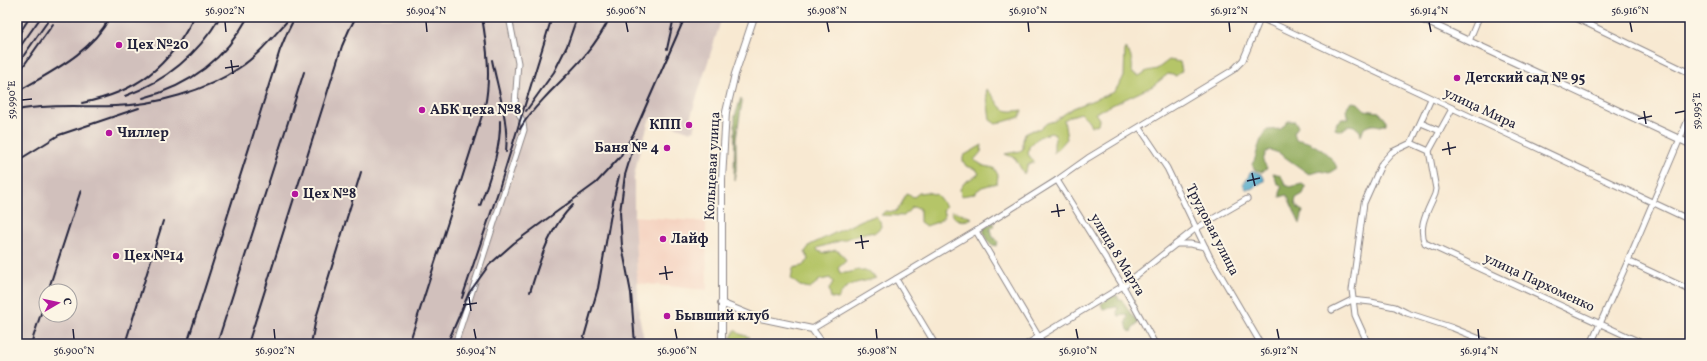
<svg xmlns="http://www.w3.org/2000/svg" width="1707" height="361" font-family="Vollkorn,serif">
  <rect width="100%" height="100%" fill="#fcf5e5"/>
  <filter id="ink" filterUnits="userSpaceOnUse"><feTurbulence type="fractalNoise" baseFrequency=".025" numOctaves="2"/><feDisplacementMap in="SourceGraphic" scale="8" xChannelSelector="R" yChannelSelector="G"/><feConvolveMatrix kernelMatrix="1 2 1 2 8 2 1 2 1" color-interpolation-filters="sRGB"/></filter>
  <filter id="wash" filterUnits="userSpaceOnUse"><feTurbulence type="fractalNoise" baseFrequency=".012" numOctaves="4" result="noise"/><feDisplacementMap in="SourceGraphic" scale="16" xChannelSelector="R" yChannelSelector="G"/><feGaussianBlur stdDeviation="0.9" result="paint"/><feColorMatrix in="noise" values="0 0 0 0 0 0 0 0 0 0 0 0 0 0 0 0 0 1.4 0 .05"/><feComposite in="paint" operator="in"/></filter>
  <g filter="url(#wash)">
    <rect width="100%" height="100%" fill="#f8e9d2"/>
    <path fill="#f5d3c1" d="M634 216 706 222 707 290 637 283Z"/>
    <path fill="#d1c0bc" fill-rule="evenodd" d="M17 17H722L689 122 696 124 694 131 692 130 691 132 650 118 638 157 634 178V216L639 316 645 344H17ZM46 291H70V315H46Z"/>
    <g fill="#b5c567" stroke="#6c7451">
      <path d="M1125 48C1132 55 1133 63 1132 73L1139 76 1147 71 1157 69 1169 60 1180 62 1182 71 1176 76 1168 74 1153 86 1095 113 1099 119 1098 124 1091 127 1088 120 1081 113 1071 116 1064 120 1067 139 1054 153V143L1056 135 1051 133 1039 137 1029 147 1028 154 1034 162 1028 165 1024 174 1015 158 1005 154 1020 151 1023 149V140L1025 134 1033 130H1039L1047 123 1054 121 1073 108 1114 92 1124 77Z"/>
      <path d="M986 89C1002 102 995 115 1022 110L1020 117 996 124 990 120Z"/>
      <path d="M982 145 981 152 974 160 984 166 994 168 998 175 997 183 982 187 973 194 961 196 960 189 965 182 979 174 976 169 966 166 963 161V156Z"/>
      <path d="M927 192 937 195 946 206 943 211 945 216 938 222 926 226 920 222V208L912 207 904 216 881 215 885 211 895 212 901 205 906 194 914 197 919 193Z"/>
      <path d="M953 211 972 218C964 222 956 223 952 213Z"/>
      <path d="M875 216 880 221 881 227 874 233 868 232 817 248 818 251 825 253 836 250 841 253 846 261 838 268 840 273C858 274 857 263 876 278 859 284 847 280 838 299L831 298 829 289 833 282 830 278 820 280 810 288 800 286 791 279 793 268 802 266 809 260 805 252 810 245 862 220Z"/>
      <path d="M735 330 740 334 749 337 742 343 728 344Z"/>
    </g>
    <g fill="#90aa5c" stroke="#59664c">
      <path d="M741 98 742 102 736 139V170L734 181 735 116Z"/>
      <path d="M1353 102 1358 103 1365 110 1379 112 1386 120V124L1380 126C1373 124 1370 125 1364 128L1361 136 1360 131 1354 126 1349 125 1341 131 1335 129 1337 122 1342 119H1349L1346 111 1348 105Z"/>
      <path d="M1288 121H1295L1298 127 1294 132 1296 140C1309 139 1333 155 1337 168L1329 173 1321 171 1309 174 1279 153 1270 150 1266 152 1263 161 1267 168 1262 172 1255 170 1252 164C1257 157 1256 152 1259 145 1260 140 1264 135 1267 130L1281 129Z"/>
      <path d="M1273 173C1281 174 1283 178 1285 185L1290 187 1302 184 1306 187 1303 194 1296 198 1295 203 1298 208 1303 211 1300 224 1287 195 1280 197V193L1282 186 1277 183Z"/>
      <path d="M994 222 993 227 990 229 992 237 996 239 998 243 996 246 990 244 984 233V228Z"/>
      <path d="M1111 296H1118V299L1121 300C1126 305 1128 309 1131 314 1133 317 1136 319 1138 322L1137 325 1134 326 1131 332 1128 330 1126 322 1128 316 1126 315 1119 316 1117 313 1118 307 1103 309 1101 304Z"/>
    </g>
    <path fill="#4ca8ca" stroke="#376582" d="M1253 171C1258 173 1265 174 1264 181L1251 189H1246L1243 184 1248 178 1249 174Z"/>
  </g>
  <g filter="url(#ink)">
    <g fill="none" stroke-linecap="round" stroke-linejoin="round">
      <g stroke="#8d8686" stroke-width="7">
        <g id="minor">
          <path d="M1574 17 1690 73"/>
          <path d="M1261 18 1690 220"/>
          <path d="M1469 41 1479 17"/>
          <path d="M1421 123 1440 131"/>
          <path d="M1140 128 1167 168 1210 257 1261 344"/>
          <path d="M1411 143 1431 99"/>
          <path d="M1429 151 1452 109"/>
          <path d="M1057 180 1123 286 1155 344"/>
          <path d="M976 231 1043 344"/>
          <path d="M17 235 18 236"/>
          <path d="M1176 244H1190L1205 247"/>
          <path d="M1628 261 1690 290"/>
          <path d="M896 279 935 344"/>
          <path d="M1332 310 1352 300 1371 302 1395 307 1407 313 1453 328 1492 344"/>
          <path d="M812 329 976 231 1057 180 1088 158 1233 70 1243 60 1261 17"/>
          <path d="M455 344 524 130 523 123 515 104 518 63 509 17"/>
          <path d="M1027 344 1123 286 1195 229 1247 199"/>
          <path d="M1368 344 1355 315 1352 290 1364 203 1382 163 1392 152 1411 143 1429 151 1436 189 1435 194C1429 209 1417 226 1425 243L1644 344"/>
          <path d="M1591 344 1628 261 1690 115"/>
        </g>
      </g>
      <g stroke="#8d8686" stroke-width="8">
        <g id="tertiary">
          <path d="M1417 17 1690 144"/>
          <path d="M721 303 755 317 812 329 823 344"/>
          <path d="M722 344V179L726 112 735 74 754 17"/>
        </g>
      </g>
      <use href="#minor" stroke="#fff" stroke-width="5"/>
      <use href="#tertiary" stroke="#fff" stroke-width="6"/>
      <g stroke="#22223b" stroke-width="2">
        <path d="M17 37 30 17"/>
        <path d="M667 49 674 17"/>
        <path d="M17 51 41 17"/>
        <path d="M492 60C498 90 509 122 506 152"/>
        <path d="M17 65 50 18"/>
        <path d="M17 75 53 24"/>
        <path d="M17 92C52 71 90 54 110 17"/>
        <path d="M125 96C166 81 198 54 220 17"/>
        <path d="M143 98C189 86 225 59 248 17"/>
        <path d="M82 103C137 92 169 67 194 17"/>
        <path d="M17 110C49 104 82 107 115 106 155 105 206 91 239 68 259 55 274 35 291 17"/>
        <path d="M526 111 554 72 567 46 577 17"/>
        <path d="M520 129C528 114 540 103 551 91 574 68 596 47 610 17"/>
        <path d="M17 161 59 135 139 108"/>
        <path d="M480 206C489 179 501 150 500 121"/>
        <path d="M48 291 81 190"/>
        <path d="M530 292C540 260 549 228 573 205"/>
        <path d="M462 298 498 192 552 17"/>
        <path d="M31 344 46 298"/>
        <path d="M125 344 163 221"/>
        <path d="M187 344 280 50 287 33 295 17"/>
        <path d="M217 344 304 72"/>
        <path d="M248 344 342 46 349 30 356 17"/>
        <path d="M311 344 316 318 361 172"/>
        <path d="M409 344 485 106C491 77 487 47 482 17"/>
        <path d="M447 344 469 293 489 265 514 243 596 183 620 157 635 131 685 17"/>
        <path d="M582 344 598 288 614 197 619 176"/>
        <path d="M635 344 631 293 622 246 620 212 625 175 636 139"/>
      </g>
    </g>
  </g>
  <path fill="none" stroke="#22223b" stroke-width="1.5" d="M225 22 226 32M426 22 427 32M626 22 628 32M827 22 829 32M1028 22 1029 32M1229 22 1230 32M1429 22 1431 32M1630 22 1632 32M231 60 233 74M225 68 239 66M22 100 32 99M1644 111 1646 124M1675 113 1685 111M1638 119 1652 116M1448 142 1450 155M1442 150 1456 147M1252 173 1255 186M1247 181 1260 178M1057 204 1059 217M1051 212 1065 210M861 235 863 249M855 243 869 241M665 266 667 280M659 274 673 272M469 297 471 311M463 305 477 303M73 329 74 339M274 329 275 339M474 329 476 339M675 329 677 339M876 329 877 339M1076 329 1078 339M1277 329 1279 339M1478 329 1479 339"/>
  <g fill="#b5179e" stroke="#fcf5e5" stroke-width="1.5">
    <circle cx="119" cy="45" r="4"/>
    <circle cx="1457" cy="78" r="4"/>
    <circle cx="422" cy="110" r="4"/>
    <circle cx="689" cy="125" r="4"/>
    <circle cx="109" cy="133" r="4"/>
    <circle cx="667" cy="148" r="4"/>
    <circle cx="295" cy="194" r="4"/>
    <circle cx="663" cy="239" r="4"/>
    <circle cx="116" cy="256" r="4"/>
    <circle cx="667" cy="316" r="4"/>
  </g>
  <g text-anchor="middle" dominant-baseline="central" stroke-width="4" stroke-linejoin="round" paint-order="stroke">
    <g font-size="14" font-weight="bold" fill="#22223b" stroke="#fcf5e5" text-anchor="start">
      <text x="127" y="45">Цех №20</text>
      <text x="1465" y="78">Детский сад № 95</text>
      <text x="430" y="110">АБК цеха №8</text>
      <text x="681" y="125" text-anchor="end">КПП</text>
      <text x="117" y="133">Чиллер</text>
      <text x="659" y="148" text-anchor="end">Баня № 4</text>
      <text x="303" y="194">Цех №8</text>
      <text x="671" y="239">Лайф</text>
      <text x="124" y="256">Цех №14</text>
      <text x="675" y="316">Бывший клуб</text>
    </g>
    <g font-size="14" fill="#22223b" stroke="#fcf5e5">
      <text transform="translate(1480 109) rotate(25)">улица Мира</text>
      <text transform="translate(713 166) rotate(-87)">Кольцевая улица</text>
      <text transform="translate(1212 230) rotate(63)">Трудовая улица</text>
      <text transform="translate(1117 255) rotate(59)">улица 8 Марта</text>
      <text transform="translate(1539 283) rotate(25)">улица Пархоменко</text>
    </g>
  </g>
  <rect width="1707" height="361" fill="none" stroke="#fcf5e5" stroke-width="44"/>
  <g transform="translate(58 303) rotate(81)"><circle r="19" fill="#fcf5e5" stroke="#a5a1a1"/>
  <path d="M0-3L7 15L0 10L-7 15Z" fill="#b5179e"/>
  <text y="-6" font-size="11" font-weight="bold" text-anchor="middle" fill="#22223b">С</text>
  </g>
  <rect x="22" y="22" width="1663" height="317" fill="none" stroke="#22223b" stroke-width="1.5"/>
  <g font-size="10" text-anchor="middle" fill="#22223b">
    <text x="225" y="14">56.902°N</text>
    <text x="426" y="14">56.904°N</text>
    <text x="626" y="14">56.906°N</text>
    <text x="827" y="14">56.908°N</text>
    <text x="1028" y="14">56.910°N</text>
    <text x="1229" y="14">56.912°N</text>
    <text x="1429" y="14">56.914°N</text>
    <text x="1630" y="14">56.916°N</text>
    <text transform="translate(11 100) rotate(-90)" y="4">59.990°E</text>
    <text transform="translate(1696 111) rotate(-90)" y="4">59.995°E</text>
    <text x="74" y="354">56.900°N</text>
    <text x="275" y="354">56.902°N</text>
    <text x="476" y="354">56.904°N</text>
    <text x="677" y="354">56.906°N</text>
    <text x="877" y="354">56.908°N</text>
    <text x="1078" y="354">56.910°N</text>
    <text x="1279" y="354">56.912°N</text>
    <text x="1479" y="354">56.914°N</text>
  </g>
</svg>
